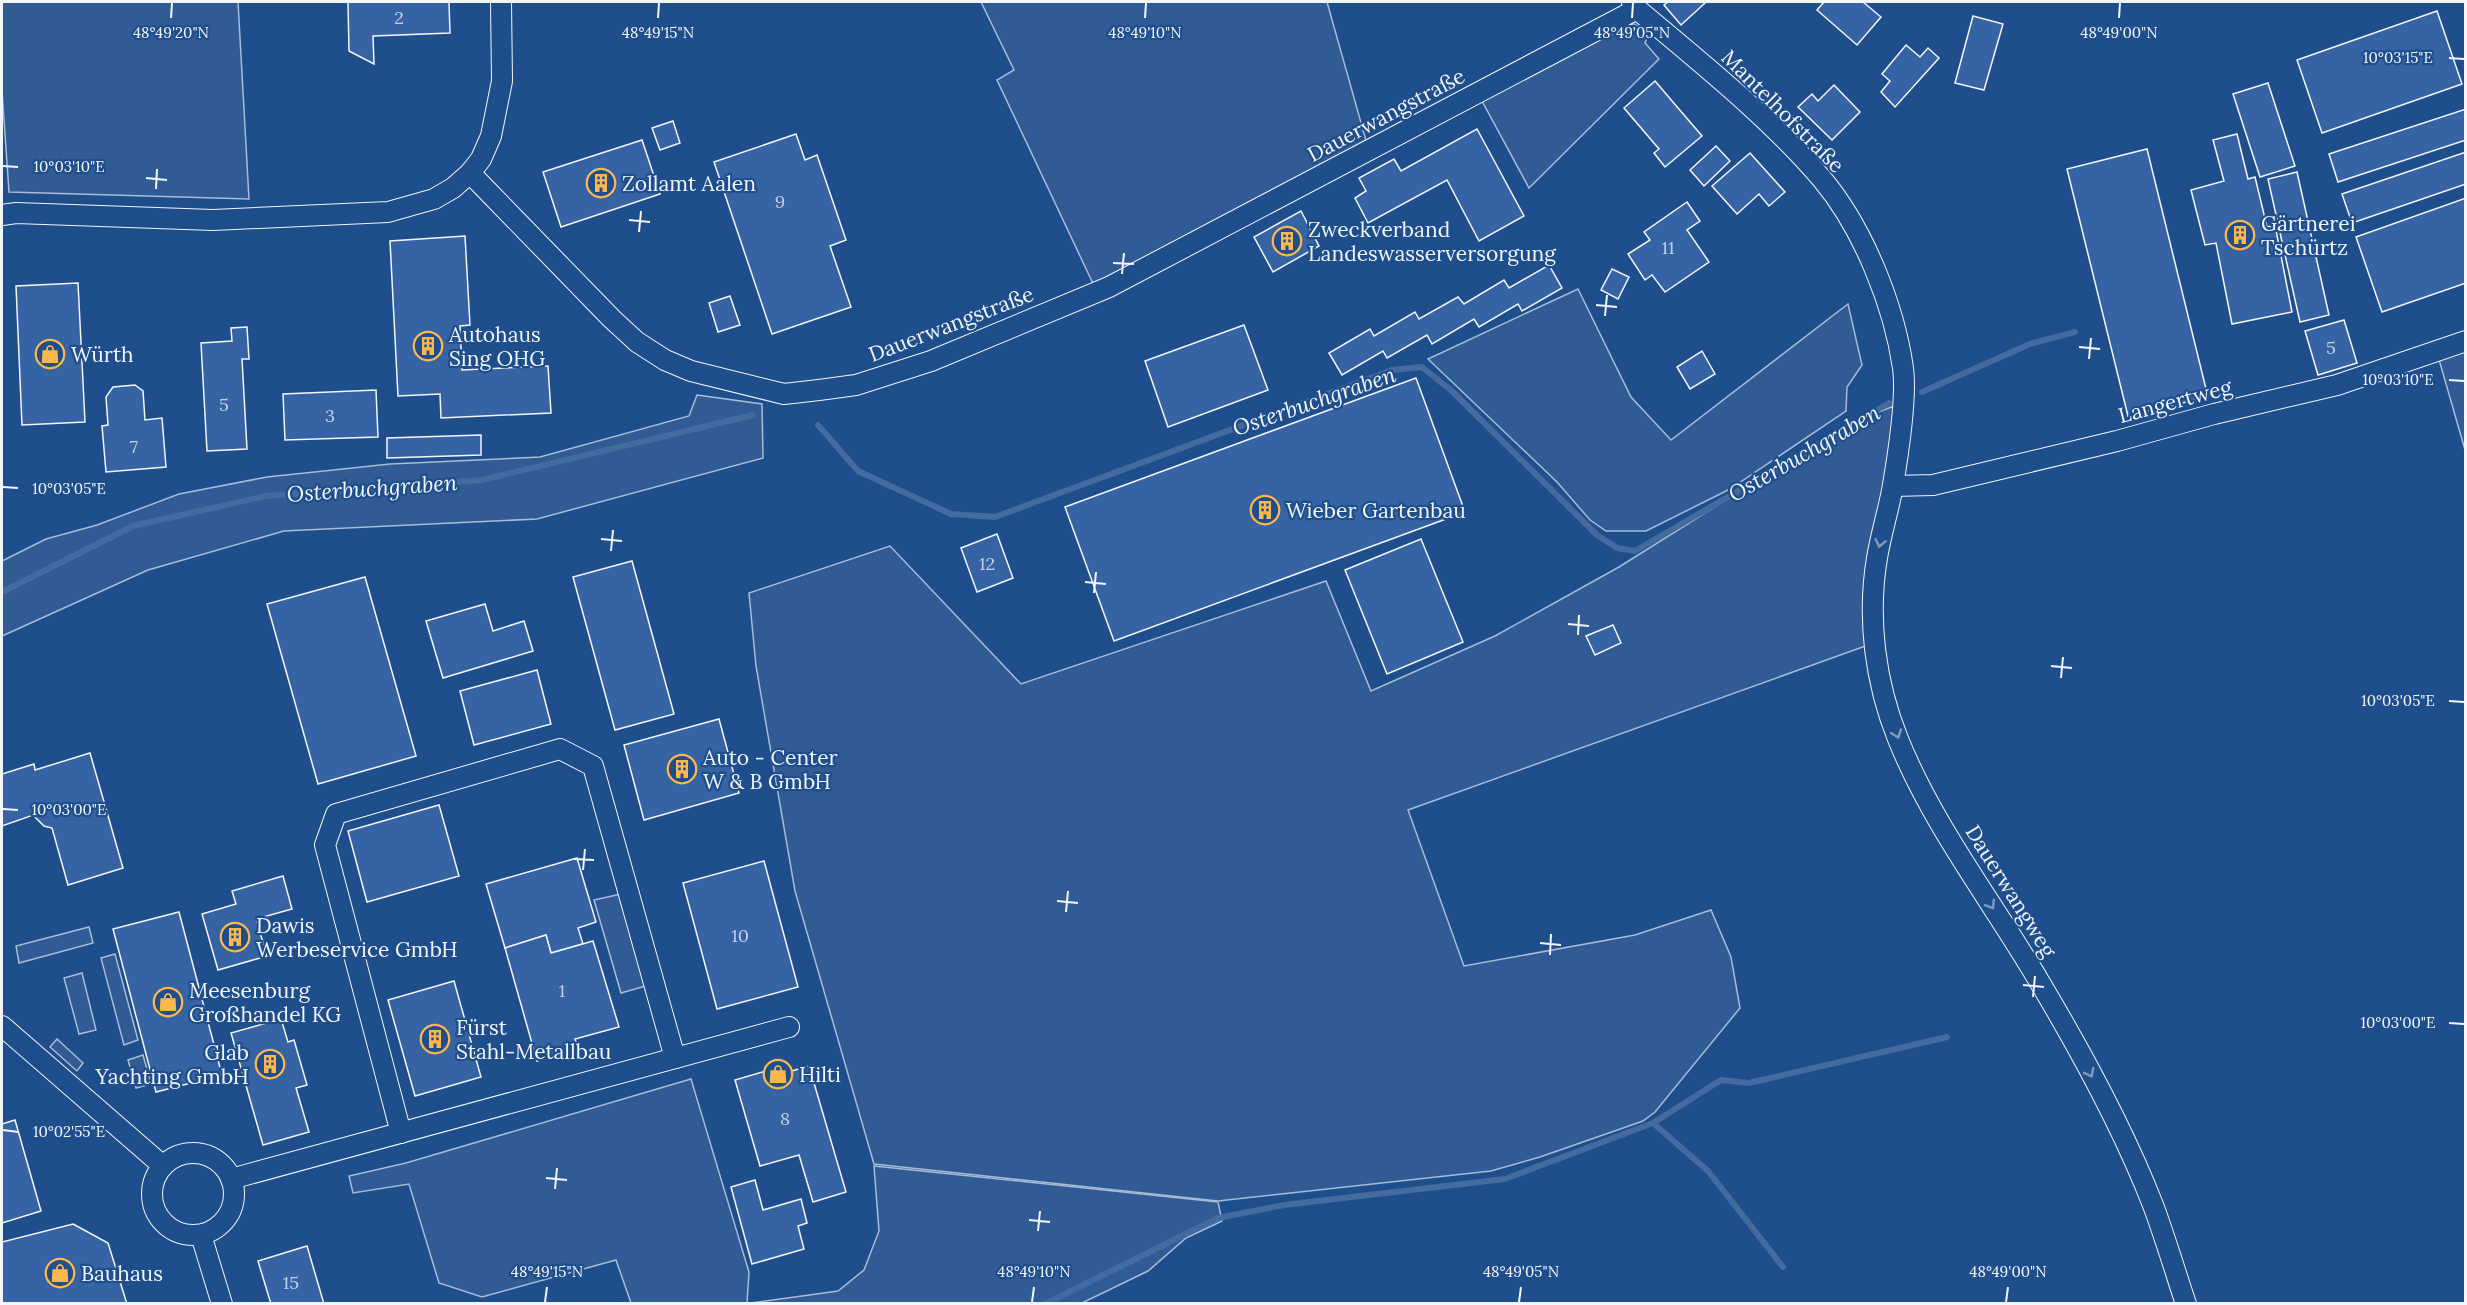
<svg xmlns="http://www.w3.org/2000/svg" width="2467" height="1305" font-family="Lora,serif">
  <rect width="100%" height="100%" fill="#1f4e8c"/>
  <g fill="#305b95" stroke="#a8bbd7" stroke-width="1.5">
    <path d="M2 2H238L249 199 9 192 2 91Z"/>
    <path d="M981 2H1327L1369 151 1097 292 997 80 1014 70Z"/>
    <path d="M1634 24 1650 33 1645 43 1659 59 1529 188 1482 101 1615 26Z"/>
    <path d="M1578 289 1631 397 1671 440 1848 304 1862 365 1847 387 1846 411 1730 489 1646 531H1606L1590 520 1557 482 1428 359Z"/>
    <path d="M2465 347V450L2438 356Z"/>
    <path d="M697 395 762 404 763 458 537 519 284 531 148 570 2 636V561L46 539 97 525 179 494 267 477 390 464 540 457 689 416Z"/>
    <path d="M1902 403 1874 643 1408 810 1464 966 1635 935 1711 910 1731 957 1740 1008 1655 1112 1643 1121 1540 1157 1491 1171 1218 1201 874 1164 795 891 756 666 749 593 890 546 1021 684 1326 581 1371 691 1495 636 1619 567 1847 424Z"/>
    <path d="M621 894 649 985 621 993 594 900Z"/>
    <path d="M89 927 93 943 19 963 16 946Z"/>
    <path d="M115 954 138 1040 124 1045 101 958Z"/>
    <path d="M82 973 96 1030 79 1034 64 978Z"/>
    <path d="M57 1039 83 1063 77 1071 50 1047Z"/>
    <path d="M143 1055 151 1084 136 1088 128 1060Z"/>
    <path d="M691 1079 749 1272 747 1303H631L616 1260 482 1297 439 1283 409 1184 353 1193 349 1176 406 1163Z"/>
    <path d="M874 1166 1218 1202 1222 1221 1186 1238 1148 1271 1082 1303H751L838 1291 864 1270 879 1231Z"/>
  </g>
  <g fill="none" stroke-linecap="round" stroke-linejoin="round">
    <g stroke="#446ba0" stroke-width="6">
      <path d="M1922 392 2030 344 2075 332"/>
      <path d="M818 425 858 471 951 514 995 517 1392 370 1422 367 1453 392 1597 535 1617 548 1635 551 1889 403"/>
      <path d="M2 592 133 526 266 496 482 480 753 415"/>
      <path d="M1653 1123 1708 1171 1783 1267"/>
      <path d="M1045 1304 1218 1218 1284 1205 1505 1179 1653 1123 1721 1080 1749 1083 1947 1037"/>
    </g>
  </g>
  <g fill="#3563a3" stroke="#f2f6ff" stroke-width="1.5">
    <path d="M348 2H449L450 33 373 36 374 64 349 51Z"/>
    <path d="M1668 2H1704L1705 3 1681 25 1664 5Z"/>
    <path d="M1824 2H1863L1881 17 1857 45 1817 10Z"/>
    <path d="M2437 11 2462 84 2322 133 2297 60Z"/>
    <path d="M1973 16 2003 24 1984 90 1955 83Z"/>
    <path d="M1906 45 1920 57 1928 48 1939 58 1895 107 1881 92 1890 81 1882 74Z"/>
    <path d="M1655 81 1702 136 1665 167 1654 153 1659 149 1624 108Z"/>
    <path d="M2268 83 2295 166 2260 177 2233 94Z"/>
    <path d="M1834 85 1860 112 1832 140 1798 107 1812 94 1818 101Z"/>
    <path d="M2466 109V140L2338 182 2329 154Z"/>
    <path d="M673 121 680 143 660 150 652 128Z"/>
    <path d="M1477 129 1524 216 1479 241 1447 180 1368 223 1355 198 1366 191 1359 178 1394 159 1401 171Z"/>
    <path d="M796 134 805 160 817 155 846 240 830 246 851 307 772 334 714 162Z"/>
    <path d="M2237 134 2248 179 2255 177 2267 227 2275 225 2292 312 2232 324 2216 243 2205 245 2191 190 2224 181 2213 140Z"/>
    <path d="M642 140 660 194 561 227 543 172Z"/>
    <path d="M1716 146 1730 161 1704 186 1690 170Z"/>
    <path d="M2147 149 2208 397 2128 416 2067 169Z"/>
    <path d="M2466 152V184L2352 223 2342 194Z"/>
    <path d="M1750 153 1785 192 1769 206 1759 194 1737 214 1712 186Z"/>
    <path d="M2297 172 2329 315 2300 322 2268 179Z"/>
    <path d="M2466 198V283L2382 312 2356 237Z"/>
    <path d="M1687 202 1700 221 1687 230 1709 262 1665 292 1652 275 1645 280 1628 254 1650 240 1644 232Z"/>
    <path d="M1301 211 1319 246 1273 272 1254 237Z"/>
    <path d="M465 236 470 325 460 326 462 370 548 366 551 413 441 418 440 394 398 396 390 241Z"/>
    <path d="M1549 265 1562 288 1522 311 1518 304 1479 327 1474 319 1432 344 1427 335 1387 358 1383 351 1342 375 1329 353 1370 329 1374 336 1415 312 1419 319 1458 297 1464 304 1504 280 1509 288Z"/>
    <path d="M1612 269 1629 277 1618 299 1601 290Z"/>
    <path d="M78 283 85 422 22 425 16 286Z"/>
    <path d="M730 296 740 325 718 332 709 303Z"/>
    <path d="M2344 320 2357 363 2318 375 2305 331Z"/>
    <path d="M1244 325 1268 390 1168 427 1145 361Z"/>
    <path d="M247 327 249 359H242L247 449 207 451 201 343 232 341 231 328Z"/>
    <path d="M1702 351 1715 374 1690 389 1677 367Z"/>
    <path d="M1416 378 1465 512 1114 641 1065 507Z"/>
    <path d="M135 385 143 391 145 420 162 418 166 467 106 472 102 426 108 425 106 397 113 387Z"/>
    <path d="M376 390 378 437 285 440 283 394Z"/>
    <path d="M481 435V455L387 458V438Z"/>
    <path d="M997 534 1013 578 977 592 961 548Z"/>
    <path d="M1421 539 1463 642 1387 674 1345 570Z"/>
    <path d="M632 561 674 714 615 730 573 577Z"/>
    <path d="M365 577 416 756 318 784 267 604Z"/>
    <path d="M485 604 493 631 524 621 533 651 443 678 426 621Z"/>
    <path d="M1613 625 1621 643 1595 655 1586 636Z"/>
    <path d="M537 670 551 724 474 745 460 691Z"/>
    <path d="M719 719 739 793 644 820 624 745Z"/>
    <path d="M90 753 123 868 68 885 52 828 44 826 33 815 2 826V774L34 764 35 770Z"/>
    <path d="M439 805 459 876 367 902 348 831Z"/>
    <path d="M577 858 596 922 578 928 583 944 551 953 546 935 505 948 486 884Z"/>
    <path d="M764 861 798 987 717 1009 683 883Z"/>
    <path d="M283 876 292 909 256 919 267 956 218 970 202 914 236 904 232 891Z"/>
    <path d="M179 912 222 1075 156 1092 113 929Z"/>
    <path d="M546 935 551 953 593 941 619 1027 575 1039 578 1049 537 1061 505 948Z"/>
    <path d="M454 981 481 1077 415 1096 388 1000Z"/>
    <path d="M281 1019 288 1042 294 1040 307 1085 296 1088 309 1132 263 1145 231 1033Z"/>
    <path d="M783 1066 785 1073 809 1066 846 1192 813 1202 799 1155 760 1166 735 1080Z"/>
    <path d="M15 1120 41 1211 2 1223V1124Z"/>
    <path d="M755 1180 763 1210 801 1199 807 1223 798 1226 804 1249 752 1264 731 1187Z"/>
    <path d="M73 1224 108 1243 127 1304H2V1242Z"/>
    <path d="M307 1246 324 1304H271L258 1261Z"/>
  </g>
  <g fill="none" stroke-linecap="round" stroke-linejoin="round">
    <g stroke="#f2f6ff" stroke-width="22">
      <g id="minor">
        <path d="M1632 2 1637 9C1701 63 1768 116 1822 179 1863 228 1894 305 1903 368 1907 397 1898 455 1893 485 1889 509 1881 533 1877 558 1867 618 1875 682 1898 739 1933 826 1992 901 2039 981 2082 1053 2123 1128 2153 1205 2165 1237 2175 1271 2186 1304"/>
        <path d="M470 173 612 319 637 342 665 360 691 371 784 394 819 390 856 385 931 361 1109 287 1637 9"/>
        <path d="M2 215 16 213 213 220 388 212 434 199 453 188 470 173 481 159 491 136 502 81 501 2"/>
        <path d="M1893 486 1933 485 2117 441 2214 414 2337 385 2466 341"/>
        <path d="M2 1026 163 1166"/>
        <path d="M401 1133 325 845 336 814 560 749 593 766 675 1058"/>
        <circle cx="193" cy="1194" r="41"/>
        <path d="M231 1179 789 1027"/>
        <path d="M201 1235 222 1304"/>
      </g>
    </g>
    <use href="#minor" stroke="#1f4e8c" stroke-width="20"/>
  </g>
  <defs><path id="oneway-chevron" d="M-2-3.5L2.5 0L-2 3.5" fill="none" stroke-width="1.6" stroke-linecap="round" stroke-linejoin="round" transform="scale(1.5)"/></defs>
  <g stroke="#7e9ac0">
    <use href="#oneway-chevron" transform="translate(1880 543) rotate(102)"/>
    <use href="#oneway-chevron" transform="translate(1897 734) rotate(70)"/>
    <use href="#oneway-chevron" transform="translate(1991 905) rotate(58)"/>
    <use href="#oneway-chevron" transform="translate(2090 1073) rotate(62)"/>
  </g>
  <path fill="none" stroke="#f2f6ff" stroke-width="2" d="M171 18 172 3M658 18 659 3M1145 18 1146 3M1632 18 1633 3M2119 18 2120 3M2449 58 2464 59M3 166 18 167M146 178 167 180M156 189 157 169M629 220 650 222M639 232 641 211M1113 263 1134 264M1122 274 1124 253M1596 305 1617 307M1605 316 1607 295M2079 347 2100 349M2089 359 2091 338M2449 380 2464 381M3 487 18 488M601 539 622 541M611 551 613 530M1085 582 1106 584M1094 593 1096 572M1568 624 1589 626M1578 635 1579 615M2051 666 2072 668M2061 678 2063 657M2449 701 2464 702M3 809 18 810M574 859 594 860M583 870 585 849M1057 901 1078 903M1066 912 1068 891M1540 943 1561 945M1550 955 1551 934M2023 985 2044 987M2033 997 2035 976M2449 1023 2464 1024M3 1130 18 1132M546 1178 567 1180M555 1189 557 1168M1029 1220 1050 1222M1038 1231 1040 1211M545 1302 547 1287M1032 1302 1034 1287M1519 1302 1521 1287M2006 1302 2008 1287"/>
  <defs>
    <g id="building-ring" transform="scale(1.5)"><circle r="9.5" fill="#1f4e8c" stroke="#ffb74d" stroke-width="1.5"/><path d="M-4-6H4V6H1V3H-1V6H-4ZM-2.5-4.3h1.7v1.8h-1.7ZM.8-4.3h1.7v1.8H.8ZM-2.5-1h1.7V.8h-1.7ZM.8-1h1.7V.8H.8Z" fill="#ffb74d"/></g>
    <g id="shop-ring" transform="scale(1.5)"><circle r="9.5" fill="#1f4e8c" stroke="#ffb74d" stroke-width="1.5"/><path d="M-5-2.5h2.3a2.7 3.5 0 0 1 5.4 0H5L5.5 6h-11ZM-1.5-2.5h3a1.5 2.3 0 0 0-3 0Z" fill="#ffb74d"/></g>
  </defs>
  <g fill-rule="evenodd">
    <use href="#building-ring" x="601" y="183"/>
    <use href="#building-ring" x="2240" y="235"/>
    <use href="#building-ring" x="1287" y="241"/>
    <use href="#building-ring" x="428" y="346"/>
    <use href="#shop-ring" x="50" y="354"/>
    <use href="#building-ring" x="1265" y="510"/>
    <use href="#building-ring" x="682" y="769"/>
    <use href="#building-ring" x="235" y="937"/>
    <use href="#shop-ring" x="168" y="1002"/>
    <use href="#building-ring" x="435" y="1039"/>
    <use href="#building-ring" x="270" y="1064"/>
    <use href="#shop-ring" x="778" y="1074"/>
    <use href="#shop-ring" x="60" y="1273"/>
  </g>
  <g text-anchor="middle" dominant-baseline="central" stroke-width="4.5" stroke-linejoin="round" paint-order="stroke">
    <g font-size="18" fill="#c3d1e8">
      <text x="399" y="17">2</text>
      <text x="780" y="201">9</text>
      <text x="1668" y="247">11</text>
      <text x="2331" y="347">5</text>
      <text x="224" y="404">5</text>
      <text x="330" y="415">3</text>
      <text x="134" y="446">7</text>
      <text x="987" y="563">12</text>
      <text x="740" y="935">10</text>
      <text x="562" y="990">1</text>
      <text x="785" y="1118">8</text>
      <text x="291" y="1282">15</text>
    </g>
    <g font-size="21" fill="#f2f6ff" stroke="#1f4e8c">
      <text transform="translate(1783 111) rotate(45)">Mantelhofstraße</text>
      <text transform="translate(1386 115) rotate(-28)">Dauerwangstraße</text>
      <text transform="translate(951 324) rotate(-21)">Dauerwangstraße</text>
      <text transform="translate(2175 401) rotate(-15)">Langertweg</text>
      <text transform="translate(2011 891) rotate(58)">Dauerwangweg</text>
    </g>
    <g font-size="21" fill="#f2f6ff" stroke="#1f4e8c" text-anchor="start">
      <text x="622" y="183">Zollamt Aalen</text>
      <text x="2261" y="223">Gärtnerei<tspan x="2261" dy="24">Tschürtz</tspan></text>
      <text x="1308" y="229">Zweckverband<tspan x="1308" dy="24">Landeswasserversorgung</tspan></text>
      <text x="449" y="334">Autohaus<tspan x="449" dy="24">Sing OHG</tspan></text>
      <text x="71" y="354">Würth</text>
      <text x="1286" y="510">Wieber Gartenbau</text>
      <text x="703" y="757">Auto - Center<tspan x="703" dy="24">W &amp; B GmbH</tspan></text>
      <text x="256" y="925">Dawis<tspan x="256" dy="24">Werbeservice GmbH</tspan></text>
      <text x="189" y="990">Meesenburg<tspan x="189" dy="24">Großhandel KG</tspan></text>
      <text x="456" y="1027">Fürst<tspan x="456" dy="24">Stahl-Metallbau</tspan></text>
      <text x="249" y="1052" text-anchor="end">Glab<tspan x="249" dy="24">Yachting GmbH</tspan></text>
      <text x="799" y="1074">Hilti</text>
      <text x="81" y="1273">Bauhaus</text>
    </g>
    <g font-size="22" font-style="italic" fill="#f2f6ff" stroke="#1f4e8c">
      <text transform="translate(1314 401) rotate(-19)">Osterbuchgraben</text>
      <text transform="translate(1804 453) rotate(-30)">Osterbuchgraben</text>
      <text transform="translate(372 488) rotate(-4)">Osterbuchgraben</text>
    </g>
  </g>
  <g font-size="15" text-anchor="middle" fill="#f2f6ff" stroke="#1f4e8c" stroke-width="4.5" stroke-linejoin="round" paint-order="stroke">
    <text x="171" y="38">48°49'20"N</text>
    <text x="658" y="38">48°49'15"N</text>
    <text x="1145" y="38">48°49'10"N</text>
    <text x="1632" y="38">48°49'05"N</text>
    <text x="2119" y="38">48°49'00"N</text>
    <text x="2398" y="63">10°03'15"E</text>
    <text x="69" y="172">10°03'10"E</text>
    <text x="2398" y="385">10°03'10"E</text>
    <text x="69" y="494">10°03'05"E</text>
    <text x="2398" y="706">10°03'05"E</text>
    <text x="69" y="815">10°03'00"E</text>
    <text x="2398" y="1028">10°03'00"E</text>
    <text x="69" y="1137">10°02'55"E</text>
    <text x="547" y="1277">48°49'15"N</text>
    <text x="1034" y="1277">48°49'10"N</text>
    <text x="1521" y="1277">48°49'05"N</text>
    <text x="2008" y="1277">48°49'00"N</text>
  </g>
  <rect width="2467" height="1305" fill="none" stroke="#f2f6ff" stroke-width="6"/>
</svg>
